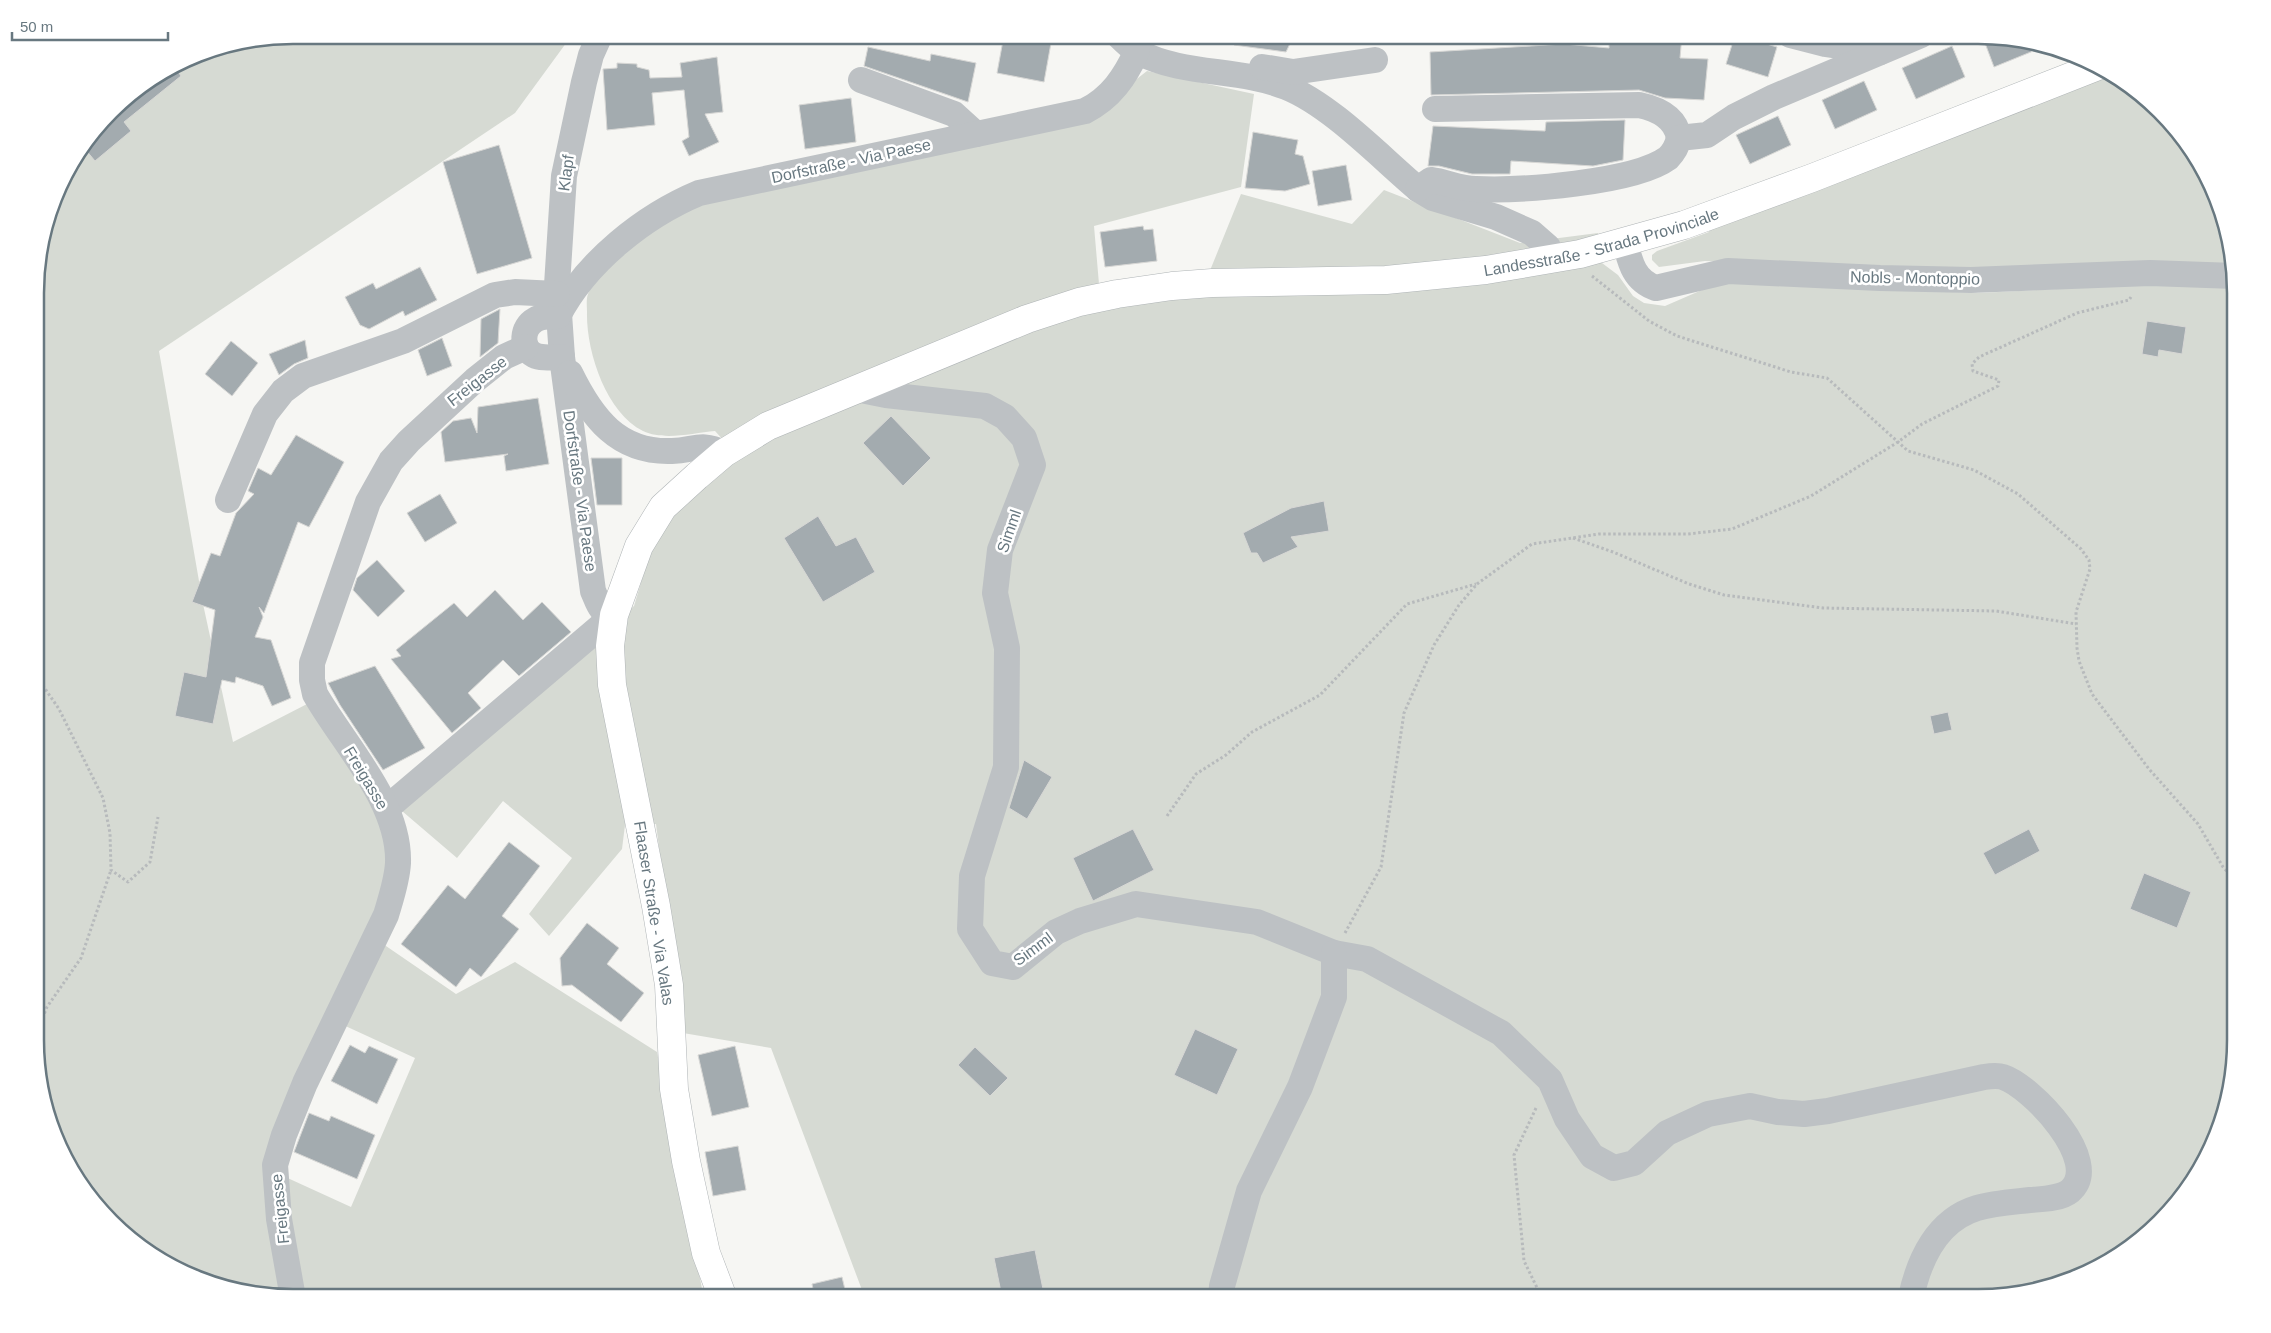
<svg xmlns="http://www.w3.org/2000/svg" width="2271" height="1333" font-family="Helvetica,sans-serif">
  <rect width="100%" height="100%" fill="#f6f6f3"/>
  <g fill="#d6dad3" fill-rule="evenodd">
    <path d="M293 35H572L515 113 159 351 203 604 233 742 309 703 378 811 390 864 367 933 456 994 515 962 657 1052 702 1289 707 1298H293L226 1289 164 1263 111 1223 78 1183 49 1123 37 1074V259L62 179 123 99 194 55ZM328 1018 415 1058 351 1207 281 1175Z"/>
    <path d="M1147 71 1254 94 1241 187 1094 226 1099 284 1209 273 1241 194 1352 224 1384 190 1520 243 1598 233 1602 263 1618 275 1633 296 1644 303 1665 306 1718 283 1978 293 2135 285 1976 270 1705 261 1659 267 1652 260V255L1657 251 1709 232 1708 228 1792 200 2110 72 2160 110 2201 164 2222 210 2235 276V1057L2227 1107 2201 1169 2160 1223 2107 1263 2061 1284 1995 1297 865 1298 771 1048 683 1033 656 824 625 825 622 849 549 936 529 914 572 858 503 801 457 858 402 811 634 606 652 546 682 502 736 454 715 431C693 433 664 441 643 431 606 413 586 351 587 312 587 307 586 299 588 294 596 273 632 240 651 228 668 218 688 211 706 202L1088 117Z"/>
  </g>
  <g fill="#a3abaf" stroke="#d7d7d5">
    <path d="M1004 35 1051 43 1044 82 997 73Z"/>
    <path d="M1235 35H1294L1286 52 1234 45Z"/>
    <path d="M1609 35H1682L1680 58 1708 59 1704 100 1665 98 1639 90 1431 95 1430 52 1564 44 1609 48Z"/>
    <path d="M1735 35 1777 47 1768 77 1726 64Z"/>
    <path d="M1982 35 2045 44 2048 45 1994 67Z"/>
    <path d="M1952 46 1965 77 1916 99 1902 68Z"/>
    <path d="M868 47 930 61 931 54 976 63 968 102 864 66Z"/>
    <path d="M717 57 723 112 705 114 719 142 689 156 682 141 689 137 684 90 652 93 655 125 607 130 603 69 617 68V63L637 64V67L649 70 650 78 682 77 680 63Z"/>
    <path d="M175 67 181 76 124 122 131 131 95 161 85 149 122 100Z"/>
    <path d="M1864 81 1877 110 1835 129 1822 100Z"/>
    <path d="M851 98 856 142 805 149 799 105Z"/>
    <path d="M1778 116 1791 145 1750 164 1736 135Z"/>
    <path d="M1625 120 1623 160 1593 166 1511 161 1510 174H1472L1439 166H1428L1433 126 1545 131 1546 122Z"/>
    <path d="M1253 132 1298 140 1295 154 1303 156 1310 184 1285 191 1245 188Z"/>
    <path d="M499 145 532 258 477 274 443 162Z"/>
    <path d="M1346 165 1352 200 1318 206 1312 171Z"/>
    <path d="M1143 226 1144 230 1153 229 1157 261 1105 267 1100 232Z"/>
    <path d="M420 267 437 300 405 316 403 311 369 329 360 325 345 297 373 283 376 289Z"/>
    <path d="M500 309 498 343 480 357 481 319Z"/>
    <path d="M2147 321 2186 327 2182 354 2159 350 2158 357 2142 354Z"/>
    <path d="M442 338 452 366 427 376 418 350Z"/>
    <path d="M305 340 308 358 294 364 279 375 269 354Z"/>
    <path d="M231 341 258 363 232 396 205 374Z"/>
    <path d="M538 398 549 464 506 471 504 456 508 454 445 462 441 432 453 421 471 418 477 433 478 407Z"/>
    <path d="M891 416 931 458 903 486 863 443Z"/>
    <path d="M296 435 344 462 309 527 298 522 264 613 259 607 263 617 255 637 271 640 291 698 272 706 263 686 236 677 235 683 222 680 213 724 175 716 184 672 206 677 215 610 192 602 211 553 220 556 236 513 254 494 248 491 258 468 271 475Z"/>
    <path d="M591 458H622V505H597Z"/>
    <path d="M440 494 457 523 425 542 407 513Z"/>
    <path d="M1324 501 1329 531 1291 537 1298 547 1263 563 1257 553H1251L1243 533 1291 508Z"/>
    <path d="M818 516 836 546 856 537 875 572 823 602 784 538Z"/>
    <path d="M377 560 405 591 378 617 353 590 357 578Z"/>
    <path d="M495 590 523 620 542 602 571 632 519 676 503 660 468 693 481 708 452 733 391 659 401 656 396 650 454 603 467 617Z"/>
    <path d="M375 666 425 748 383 770 340 705 328 683Z"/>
    <path d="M1948 712 1952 730 1934 734 1930 716Z"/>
    <path d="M1024 760 1052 777 1027 819 1009 808Z"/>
    <path d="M1133 829 1154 870 1093 901 1073 858Z"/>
    <path d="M2029 829 2040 851 1995 875 1983 853Z"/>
    <path d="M509 842 540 866 502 916 519 929 481 977 470 968 456 987 401 944 448 885 465 899Z"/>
    <path d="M2144 873 2191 892 2177 928 2130 909Z"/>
    <path d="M587 923 619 948 607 964 644 993 621 1022 572 985 562 986 560 958Z"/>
    <path d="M1195 1029 1238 1049 1217 1095 1174 1075Z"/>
    <path d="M350 1045 365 1053 369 1046 398 1059 377 1104 331 1081Z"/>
    <path d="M735 1046 749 1107 712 1116 698 1055Z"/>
    <path d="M975 1047 1008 1078 990 1096 958 1065Z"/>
    <path d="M309 1113 329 1121 331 1116 375 1135 357 1179 294 1152Z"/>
    <path d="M738 1146 746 1190 713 1196 705 1152Z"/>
    <path d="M1035 1250 1043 1289 1002 1297 994 1258Z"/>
    <path d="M842 1277 847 1298H815L812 1284Z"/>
  </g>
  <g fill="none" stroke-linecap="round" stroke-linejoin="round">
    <g stroke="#afb4b6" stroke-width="29">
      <g id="major">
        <path id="s1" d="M723 1298 706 1253 686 1161 674 1089 669 985 656 906 612 685 610 646 614 615 639 546 663 507 697 476 724 453 768 426 1027 319 1079 302 1117 294 1172 286 1212 283 1386 280 1486 270 1580 254 1684 225 1812 178 2098 66"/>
      </g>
    </g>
    <g stroke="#b7babc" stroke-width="3" stroke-dasharray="2.5 2.5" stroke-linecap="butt">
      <path d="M1592 276 1649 321 1677 336 1791 372 1827 378 1908 451 1974 470 2018 494 2081 549 2089 560 2090 569 2076 612 2077 648 2079 661 2092 694 2149 769 2198 824 2223 867 2235 880"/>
      <path d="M1573 538 1613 552 1689 584 1724 595 1823 608 1996 611 2076 624"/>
      <path d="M37 677 59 709 103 798 110 833 111 870 128 882 150 862 158 817"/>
      <path d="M1167 816 1196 774 1226 755 1252 732 1320 695 1407 604 1476 584"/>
      <path d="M1345 933 1381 867 1404 713 1434 645 1459 605 1477 584 1532 544 1599 534H1688L1732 529 1811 496 1898 442 1922 424 1998 386 1999 380 1973 371 1972 364 1979 357 2077 313 2129 300 2131 297"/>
      <path d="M37 1032 47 1007 81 958 111 870"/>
      <path d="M1536 1108 1514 1155 1524 1261 1542 1298"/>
    </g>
    <g stroke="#bdc1c4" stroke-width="26">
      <path d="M600 35 591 55 584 82 564 176 557 285 562 357 593 591C598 602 600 614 614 615"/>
      <path d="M1118 35C1124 41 1131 48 1138 52 1184 76 1239 68 1286 87 1331 105 1380 157 1418 189L1433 198 1496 217 1532 233 1548 247 1552 259"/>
      <path d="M1790 35 1825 44 1880 52"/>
      <path d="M1262 67 1293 72 1375 60"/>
      <path d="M861 80 954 114 976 134"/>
      <path d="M1435 109 1639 105C1658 109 1676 118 1679 138"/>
      <path d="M1418 189 1431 180C1446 182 1461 189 1476 189 1519 191 1634 183 1668 158 1674 152 1677 147 1679 138L1707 135 1734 117 1774 97 1921 35"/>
      <path d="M1625 242C1630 262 1634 281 1656 288L1728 271 1880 278 1971 280 2150 273 2235 276"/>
      <path d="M558 316C586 262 644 216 699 193L1085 111C1111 98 1125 77 1137 51"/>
      <path d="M558 316C550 316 541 316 535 320 522 327 520 348 534 355 542 359 553 357 562 357"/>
      <path d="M570 373C592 418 618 453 672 451 696 450 700 442 724 453"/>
      <path d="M856 389 886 395 985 406 1005 417 1024 438 1033 465 1000 550 995 593 1007 648 1006 767 972 876 970 929 992 963 1013 967 1056 932 1080 921 1136 904 1257 922 1334 953 1367 959 1501 1033 1550 1080 1567 1119 1592 1156 1614 1168 1634 1163 1667 1133 1708 1114 1750 1106 1778 1112 1804 1114 1828 1111 1984 1077C1990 1076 1997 1075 2003 1077 2031 1086 2104 1162 2070 1191 2060 1199 2042 1199 2030 1200 2012 1202 1994 1203 1977 1208 1937 1220 1919 1260 1911 1297"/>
      <path d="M228 500 265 414 283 391 303 376 403 341 495 295 515 292 557 294"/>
      <path d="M387 808 614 615"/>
      <path d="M293 1298 279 1219 275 1165 284 1135 305 1083 386 915C391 898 397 881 398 863 400 802 344 745 315 694L312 680V663L368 502 391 461 409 441 475 380 504 357 526 347"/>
      <path d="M1221 1298 1222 1286 1249 1191 1300 1087 1334 997V953"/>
    </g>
    <use href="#major" stroke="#fff" stroke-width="28"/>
  </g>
  <g text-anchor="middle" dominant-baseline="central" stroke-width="5" stroke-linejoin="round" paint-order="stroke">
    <g font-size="16" fill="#687880" stroke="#fff">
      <text transform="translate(851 161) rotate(-12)">Dorfstraße - Via Paese</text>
      <text transform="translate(566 173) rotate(-82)">Klapf</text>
      <text stroke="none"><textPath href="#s1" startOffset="1810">Landesstraße - Strada Provinciale</textPath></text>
      <text transform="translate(1915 278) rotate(1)">Nobls - Montoppio</text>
      <text transform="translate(477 381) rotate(-38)">Freigasse</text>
      <text transform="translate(580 491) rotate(82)">Dorfstraße - Via Paese</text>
      <text transform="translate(1009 531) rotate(-71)">Simml</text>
      <text transform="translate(366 778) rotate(59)">Freigasse</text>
      <text transform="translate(654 913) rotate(81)">Flaaser Straße - Via Valas</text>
      <text transform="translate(1033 949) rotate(-36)">Simml</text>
      <text transform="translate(280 1209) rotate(-96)">Freigasse</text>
    </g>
  </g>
  <path d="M0 0H2271V1333H0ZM293 44H1978A249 249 0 0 1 2227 293V1040A249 249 0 0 1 1978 1289H293A249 249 0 0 1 44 1040V293A249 249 0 0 1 293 44Z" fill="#fff" fill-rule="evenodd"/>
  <path fill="none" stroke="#687880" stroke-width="2.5" d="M293 44H1978A249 249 0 0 1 2227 293V1040A249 249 0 0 1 1978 1289H293A249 249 0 0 1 44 1040V293A249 249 0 0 1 293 44Z"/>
  <path d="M12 32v8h156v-8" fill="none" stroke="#687880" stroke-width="2.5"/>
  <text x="20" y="32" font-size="15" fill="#687880" stroke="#ffffff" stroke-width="4" paint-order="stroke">50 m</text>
</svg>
